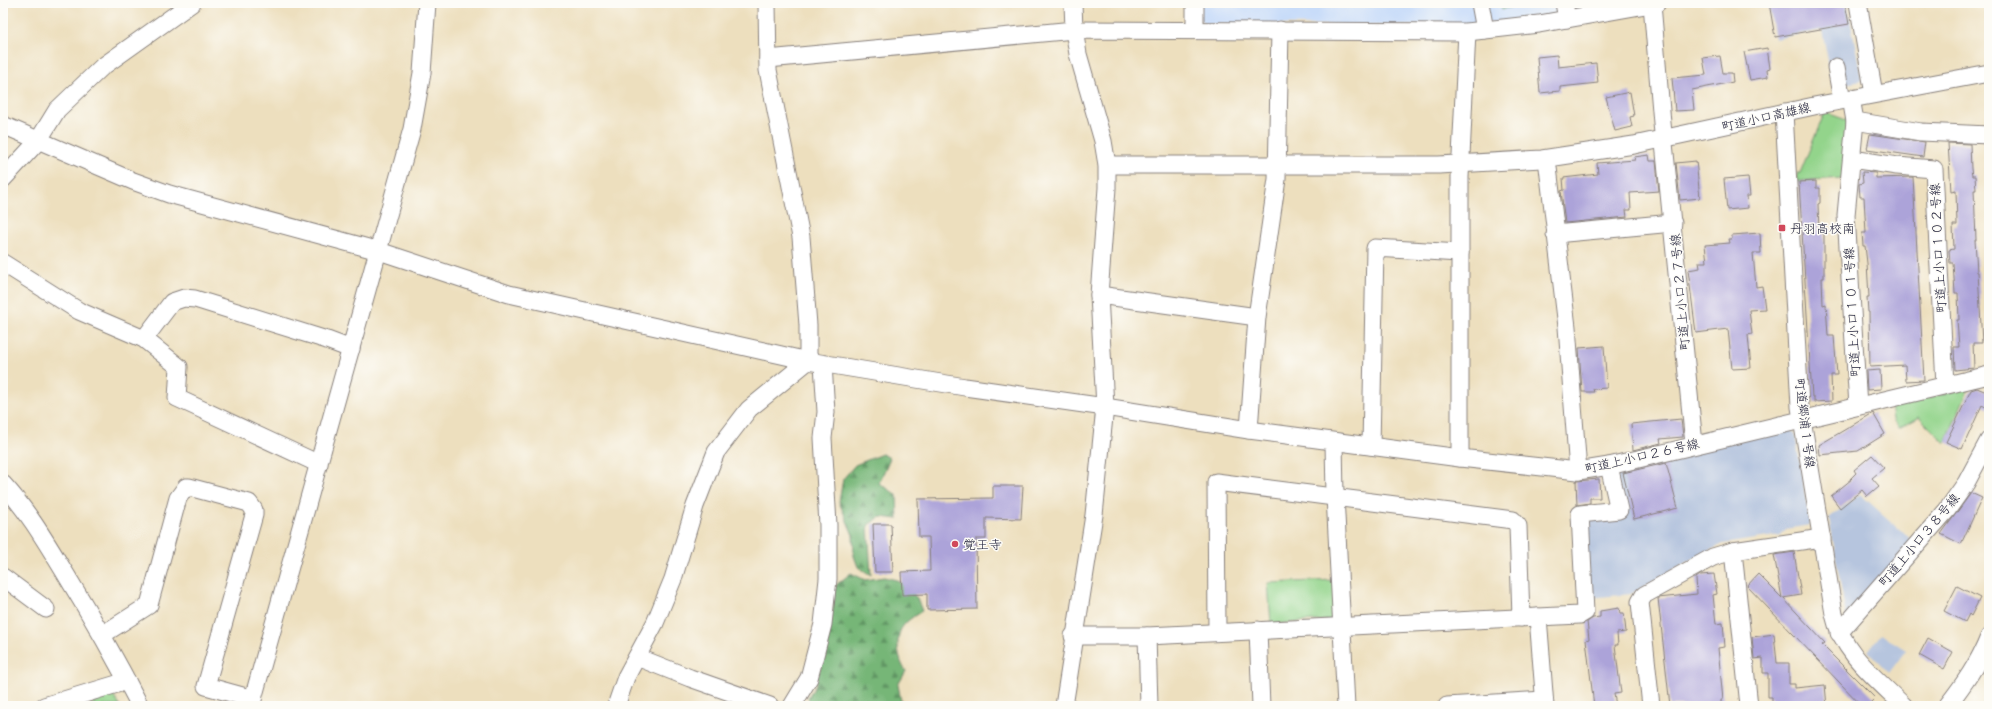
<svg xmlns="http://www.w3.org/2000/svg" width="1992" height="709" font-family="Itim,'Klee One',sans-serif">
  <defs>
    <pattern id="forest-firs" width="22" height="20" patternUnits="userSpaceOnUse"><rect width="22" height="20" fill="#76b677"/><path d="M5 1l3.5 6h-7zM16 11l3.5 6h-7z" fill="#609463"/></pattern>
  </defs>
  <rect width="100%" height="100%" fill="#fdfcf7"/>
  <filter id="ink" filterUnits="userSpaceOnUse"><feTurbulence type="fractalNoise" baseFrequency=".025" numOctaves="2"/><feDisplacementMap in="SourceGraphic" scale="8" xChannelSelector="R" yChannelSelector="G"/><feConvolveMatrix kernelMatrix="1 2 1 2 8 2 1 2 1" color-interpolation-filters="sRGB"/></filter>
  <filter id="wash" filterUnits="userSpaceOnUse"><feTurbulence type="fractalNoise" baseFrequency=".012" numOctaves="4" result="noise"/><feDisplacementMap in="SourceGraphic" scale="16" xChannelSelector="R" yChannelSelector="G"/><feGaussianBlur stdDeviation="0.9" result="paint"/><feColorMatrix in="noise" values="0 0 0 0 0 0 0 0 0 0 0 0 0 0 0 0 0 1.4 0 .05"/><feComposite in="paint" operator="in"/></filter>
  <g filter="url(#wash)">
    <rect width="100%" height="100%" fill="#eddfbe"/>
    <path fill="#c8dcf9" d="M1201 3H1625L1531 20 1453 26 1204 24 1201 20Z"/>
    <g fill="#b6c5de">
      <path d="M1768 3H1847L1862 81 1833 86 1822 30 1775 39Z"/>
      <path d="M1788 427 1795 433 1810 525 1786 529 1781 535 1723 544 1691 560 1631 594 1589 598 1585 518 1623 514 1615 470Z"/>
      <path d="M1860 494 1915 543 1847 622 1829 518Z"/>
      <path d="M1881 634 1906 650 1889 673 1868 651Z"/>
    </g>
    <g fill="#93d48b" stroke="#5a7b63">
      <path d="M1501 3H1533L1502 9Z"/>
      <path d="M1827 113 1849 121 1843 178 1798 181 1797 173H1800L1824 114Z"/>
      <path d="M1969 388 1945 443 1919 417 1899 428 1893 420 1891 406Z"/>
      <path d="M1335 580 1336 613 1331 620 1271 624 1268 583Z"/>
      <path d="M112 693 120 706H88Z"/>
    </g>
    <g fill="url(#forest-firs)" stroke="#4c6c59">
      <path d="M882 454 890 458 879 483 897 495 898 519 880 517 868 525 871 575 858 567 854 556 853 535 839 502 843 479 855 465Z"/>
      <path d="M851 573 865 580 884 577 897 580 917 598 922 611C914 616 906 621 901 629 895 640 898 661 906 671L898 685 902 706H817L810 703 808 697 815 687 819 671 826 654 836 585Z"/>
    </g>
    <g id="blocks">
      <g fill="#aca3d9">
        <path d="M1769 3H1845L1849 24 1775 37Z"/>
        <path d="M1767 48 1770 68 1767 69 1768 77 1750 80 1744 52Z"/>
        <path d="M1557 55 1558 67 1596 63 1598 83 1560 87V91L1540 93 1537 57Z"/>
        <path d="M1720 56 1723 73H1732L1733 82 1692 90 1694 110 1675 111 1672 78 1706 75 1703 58Z"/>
        <path d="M1630 92 1634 116 1630 117 1632 127 1615 131 1606 97Z"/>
        <path d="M1870 134 1925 142 1923 157 1867 149Z"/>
        <path d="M1948 143 1970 144 1971 169 1972 176H1975L1976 190H1974L1976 240H1975L1977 272H1978L1982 343H1973L1974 368 1955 370 1954 347H1959L1957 320H1959L1958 293H1955L1953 263H1950L1949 250 1954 249 1953 225H1957L1956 191 1951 192Z"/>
        <path d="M1649 155 1650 161H1656L1659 191 1630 193 1631 210H1626L1627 217 1565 223 1561 191 1564 190 1563 178 1598 174 1597 163 1635 160 1634 157Z"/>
        <path d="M1696 161 1700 198 1680 200 1676 163Z"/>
        <path d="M1862 172 1876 173V178L1913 177 1924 380 1906 381 1905 365 1870 367 1869 312H1868L1867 297H1869L1867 263 1865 246H1863L1862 233H1866L1864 197H1860L1859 184 1863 183Z"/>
        <path d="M1748 177 1750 196H1747L1748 208 1727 210 1724 179Z"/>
        <path d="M1816 181V188H1820V203L1818 204 1819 231H1824V278H1822L1823 305 1826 304 1828 336H1834L1837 375H1831L1832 401 1814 402V397H1812L1799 182Z"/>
        <path d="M1760 233 1761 253H1753L1756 287 1762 286 1765 309 1749 310 1752 334 1748 335 1751 368 1732 369 1728 329 1696 333 1688 270 1700 268 1699 262H1707L1705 245 1730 243 1729 239H1732V235Z"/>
        <path d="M1604 346 1607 388 1593 389 1594 392H1582L1579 348Z"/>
        <path d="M1880 370 1881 389 1867 390 1866 371Z"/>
        <path d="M1977 388 1989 393V409L1982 405 1962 449 1946 442 1971 390Z"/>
        <path d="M1873 413 1885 434 1858 451 1820 455 1819 445Z"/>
        <path d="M1681 419 1683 437 1660 439 1661 443 1633 450 1631 424Z"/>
        <path d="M1872 455 1884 468 1872 478 1879 486 1867 496 1862 490 1840 508 1831 496 1852 479 1851 478 1856 473 1854 470Z"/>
        <path d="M1666 463 1678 508 1634 519 1623 473Z"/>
        <path d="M1599 479 1600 498H1590V503L1577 505 1576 481Z"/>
        <path d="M993 486H1023L1021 519 986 518V539H976L977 609 927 610V594L902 595 901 572 930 571 929 537H919L918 499 993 498Z"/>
        <path d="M1971 493 1982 498 1961 544 1941 534Z"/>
        <path d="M873 524H891L893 572H875Z"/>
        <path d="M1794 552 1801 595 1783 598 1825 643 1822 645 1875 698 1867 706H1862L1747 586 1758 574 1782 598 1774 555Z"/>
        <path d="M1714 574 1717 594 1713 595 1716 624 1723 623 1725 647 1718 648 1723 700H1721V706H1670L1658 598 1697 594 1696 578 1700 575Z"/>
        <path d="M1957 586 1980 598 1971 616 1969 614 1965 622 1944 611Z"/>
        <path d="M1619 608 1620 613H1624L1626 632 1617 633 1618 645H1615L1621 693 1614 694 1616 706H1594L1586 640 1589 639 1587 622 1593 618 1600 617V611Z"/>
        <path d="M1774 634 1777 663H1789V684H1795V688L1825 685 1827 706H1772V697H1768V673H1763V658L1754 659 1752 637Z"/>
        <path d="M1928 638 1953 652 1944 669 1919 655Z"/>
      </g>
    </g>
  </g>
  <g filter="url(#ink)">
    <use href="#blocks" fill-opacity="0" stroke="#88807c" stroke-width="1"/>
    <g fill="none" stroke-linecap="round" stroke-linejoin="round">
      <g stroke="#88807c" stroke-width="19">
        <g id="minor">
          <path d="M1195 3V30"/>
          <path d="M1480 3 1485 30"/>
          <path d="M1564 3 1567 19"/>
          <path d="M1858 3 1874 94"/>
          <path d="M1652 4 1662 123 1694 444"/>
          <path d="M768 59 1074 30 1467 32 1539 24 1657 3"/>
          <path d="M1836 67 1842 100"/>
          <path d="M1851 98 1855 121 1846 215 1858 406"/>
          <path d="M1784 112 1800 407 1834 614C1842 653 1877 679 1904 706"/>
          <path d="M1855 121 1921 132 1989 135"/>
          <path d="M3 125 133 181 169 194 379 251 509 294 808 361 965 387 1105 407 1249 430 1460 458 1578 471"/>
          <path d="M1547 159 1567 327 1578 471 1609 466 1989 375"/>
          <path d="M1852 159 1897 166 1934 169 1945 385"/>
          <path d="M1107 165H1439L1542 159 1634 145 1814 106 1989 73"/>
          <path d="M3 179 38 141 57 110 102 67 192 3"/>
          <path d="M1555 234 1673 223"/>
          <path d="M3 263 79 311 144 339 179 367 177 398 319 464"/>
          <path d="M1099 295 1257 317"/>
          <path d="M144 339 172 302 184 298 195 299 327 340 351 349"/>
          <path d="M1249 430 1257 317 1277 179 1280 30"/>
          <path d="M1334 442 1335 496 1346 706"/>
          <path d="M1371 446 1375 248 1460 253"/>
          <path d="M1460 458V177L1467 32"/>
          <path d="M3 484C28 511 46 542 65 573 92 617 117 661 140 706"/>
          <path d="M1733 551 1749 706"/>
          <path d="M3 577 46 609"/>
          <path d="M1538 617 1580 615 1585 612 1580 514 1619 510 1609 466"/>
          <path d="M1258 630 1261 706"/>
          <path d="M1217 631 1216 482 1513 520 1518 526 1521 618"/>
          <path d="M1839 633 1947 510 1966 483 1989 440"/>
          <path d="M102 635 149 605 178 498 186 487H189L249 503 254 510V515L206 686 253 699"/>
          <path d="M1073 636H1147L1538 617 1545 706"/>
          <path d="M1147 636 1149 706"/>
          <path d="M637 657 690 678 770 706"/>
          <path d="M44 706 127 681"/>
          <path d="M251 706 412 129 422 73 427 3"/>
          <path d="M616 706 626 677 655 623 673 579 695 506 716 452 749 409 808 361V325L801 237 768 70 767 3"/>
          <path d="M792 706 809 678 823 624 828 579V525L823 438 826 412 823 364"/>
          <path d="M1064 706 1094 515 1105 407 1099 295 1107 188V165L1103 141 1078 54 1074 30 1073 3"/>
          <path d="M1447 706 1544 700"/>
          <path d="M1651 706 1640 602 1644 595 1713 557 1733 551 1822 538"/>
          <path d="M1947 706C1964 684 1979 663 1989 637"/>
        </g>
      </g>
      <use href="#minor" stroke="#fff" stroke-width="17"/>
    </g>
  </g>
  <g fill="#d1495b" stroke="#fdfcf7" stroke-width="1.5">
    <rect x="1778" y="224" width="8" height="8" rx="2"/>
    <circle cx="955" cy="544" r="4"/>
  </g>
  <g text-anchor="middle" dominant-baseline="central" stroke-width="3" stroke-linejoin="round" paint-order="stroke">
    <g font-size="13" fill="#22223b" stroke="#fdfcf7">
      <text transform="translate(1766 117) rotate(-13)">町道小口高雄線</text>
      <text transform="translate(1938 248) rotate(-93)">町道上小口１０２号線</text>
      <text transform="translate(1680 292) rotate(-95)">町道上小口２７号線</text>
      <text transform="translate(1852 312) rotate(-93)">町道上小口１０１号線</text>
      <text transform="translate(1805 423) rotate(83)">町道郷浦１号線</text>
      <text transform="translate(1642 456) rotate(-13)">町道上小口２６号線</text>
      <text transform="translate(1919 540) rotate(-50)">町道上小口３８号線</text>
    </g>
    <g font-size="13" fill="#22223b" stroke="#fdfcf7" text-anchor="start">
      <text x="1790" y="228">丹羽高校南</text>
      <text x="963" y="544">覚王寺</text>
    </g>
  </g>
  <rect width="1992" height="709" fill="none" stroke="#fdfcf7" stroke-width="16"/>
</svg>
